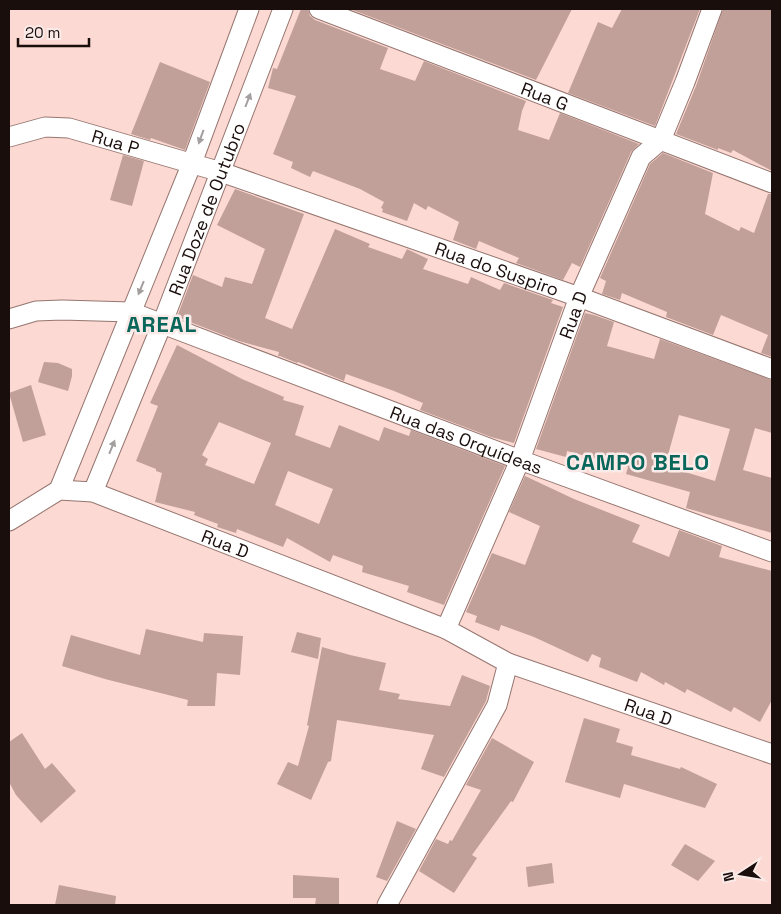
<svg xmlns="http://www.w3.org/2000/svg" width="781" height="914" font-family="'Space Grotesk',sans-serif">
  <rect width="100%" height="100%" fill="#fcd9d2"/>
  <g fill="#c1a099" fill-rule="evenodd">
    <path d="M301 9H308L310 16 315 20 388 48 380 69 415 81 424 61 526 101 522 111 518 130 549 140 560 113 639 144 631 152 580 267 572 263 563 280 516 263 519 258 479 241 476 249 453 240 459 222 428 206 426 210 414 203 407 221 382 212 383 209 381 208 384 202 360 189 313 171 310 177 291 168 293 162 273 154 296 96 268 88 273 68 277 69Z"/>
    <path d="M350 9H572L536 80Z"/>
    <path d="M622 9H700L655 126 568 93 598 22 612 28Z"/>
    <path d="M723 9H772V171L733 150 731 153 718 148V150L676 134 696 86Z"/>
    <path d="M160 62 210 82 185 150 151 138 150 140 131 134Z"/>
    <path d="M663 153 713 173 705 214 739 231 741 227 754 233 768 194H772V357L761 353 768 335 721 315 713 335 666 317 667 312 622 293 620 300 602 294 606 281 600 278 650 164Z"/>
    <path d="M123 155 144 161 132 206 110 200Z"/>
    <path d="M235 189 304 214 265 318 292 329 335 229 370 244 368 247 402 259 407 249 409 250 428 259 423 269 468 284 471 277 500 290 504 283 553 300 551 303 563 307 514 443 491 437 420 410 423 403 394 391 346 374 344 381 298 362 297 363 280 356H278L279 352 239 341 177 317 193 275 222 287 225 277 252 284 265 249 217 225Z"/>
    <path d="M585 313 594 315 614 322 607 346 654 359 660 339 772 380V433L755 428 743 470 772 478V533L686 508 690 492 626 474 628 467 567 451 566 457 536 449ZM679 415 730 429 715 481 665 466Z"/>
    <path d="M177 345 242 379 284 397 283 400 304 406 295 435 330 448 339 425 379 441 384 427 409 436 411 430 505 466 444 605 407 592 409 586 362 572 363 566 333 555 330 562 287 538 283 547 237 529 236 533 217 527 218 524 194 515 195 512 155 502 162 473 156 471V469L136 461 158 406 150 403ZM219 422 271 443 254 484 205 465 208 459 202 455ZM288 471 333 489 319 524 275 505Z"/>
    <path d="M44 362 58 363 72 369V376L68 391 38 382Z"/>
    <path d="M31 385 46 435 23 442 9 393Z"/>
    <path d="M525 476 574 499 640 525 632 542 669 557 679 530 722 546 719 557 772 571V700L760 722 734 707 731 712 687 689 685 693 665 682 664 685 641 672 637 682 599 667 601 658 592 654 588 662 534 637 501 625 499 631 475 622 477 616 466 612 492 553 525 565 540 526 509 512Z"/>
    <path d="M146 629 203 642 204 633 243 636 240 675 217 673 215 706H187L188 700 105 679 62 666 71 635 140 655Z"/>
    <path d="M297 632 321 638 318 659 291 652Z"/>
    <path d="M322 647 350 655 386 663 379 690 400 694 398 699 450 706 462 675 490 686 486 701 444 777 421 769 434 735 337 720 331 761 328 762 311 800 277 784 288 762 298 766 309 726 307 725Z"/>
    <path d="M584 718 620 729 616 742 633 747 631 755 680 769 681 767 717 784 705 808 624 784 620 798 565 782Z"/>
    <path d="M22 733 45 769 52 763 76 791 41 823 16 795 9 782V742Z"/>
    <path d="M492 738 534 762 513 802 511 801 472 855 477 858 454 893 419 871 436 839 448 844 450 840 452 841 481 790 466 785Z"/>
    <path d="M397 821 416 829 387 881 376 877Z"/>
    <path d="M685 844 715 861 698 881 671 865Z"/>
    <path d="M552 863 554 883 528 887 526 867Z"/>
    <path d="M293 875 339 878V904L315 905 316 898H293Z"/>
    <path d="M59 885 116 896 115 905H55Z"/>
  </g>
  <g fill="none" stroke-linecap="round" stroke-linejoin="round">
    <g stroke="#967670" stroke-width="21">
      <g id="street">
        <path id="s1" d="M319 9 772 183"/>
        <path id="s2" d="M9 137 45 127 69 128 221 172 579 297 772 369"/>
        <path id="s3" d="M9 319 36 311 62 310 131 312 520 460 772 552"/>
        <path d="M59 490 192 163 249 9"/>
        <path id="s4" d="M93 492 162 324 283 9"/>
        <path id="s5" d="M9 521 59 490 93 492 446 629 508 663 772 754"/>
        <path id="s6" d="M446 629 520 460 579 297 641 157 661 140 685 82 712 9"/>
        <path d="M387 905 497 705 508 663"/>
      </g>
    </g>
    <use href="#street" stroke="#fff" stroke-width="19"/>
  </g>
  <defs><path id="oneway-solid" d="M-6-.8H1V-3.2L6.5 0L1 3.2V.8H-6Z" transform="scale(1.25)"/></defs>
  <g fill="#a39f9e">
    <use href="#oneway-solid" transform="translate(248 100) rotate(-69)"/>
    <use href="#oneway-solid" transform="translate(201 137) rotate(110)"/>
    <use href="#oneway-solid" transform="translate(141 288) rotate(112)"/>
    <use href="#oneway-solid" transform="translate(112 447) rotate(-68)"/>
  </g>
  <g text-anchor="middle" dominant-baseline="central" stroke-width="5" stroke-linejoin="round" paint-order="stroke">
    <g font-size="18" fill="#1a0e0c" stroke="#faebe9">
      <text stroke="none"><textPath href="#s1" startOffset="242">Rua G</textPath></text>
      <text stroke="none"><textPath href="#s2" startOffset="110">Rua P</textPath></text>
      <text stroke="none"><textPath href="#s4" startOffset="305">Rua Doze de Outubro</textPath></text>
      <text stroke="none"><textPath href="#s2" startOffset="512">Rua do Suspiro</textPath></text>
      <text stroke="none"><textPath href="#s6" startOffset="339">Rua D</textPath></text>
      <text stroke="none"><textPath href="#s3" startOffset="482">Rua das Orquídeas</textPath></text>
      <text stroke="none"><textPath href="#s5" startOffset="235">Rua D</textPath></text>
      <text stroke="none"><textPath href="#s5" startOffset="691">Rua D</textPath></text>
    </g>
    <g font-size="22" font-weight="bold" letter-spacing="1" fill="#09665a" stroke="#faebe9">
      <text x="162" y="324">AREAL</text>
      <text x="638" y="462">CAMPO BELO</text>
    </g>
  </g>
  <rect width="781" height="914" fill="none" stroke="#1a0e0c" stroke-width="20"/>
  <g transform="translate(741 874) rotate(258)" stroke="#faebe9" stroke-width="4" paint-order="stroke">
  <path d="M0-4L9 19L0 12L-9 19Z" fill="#1a0e0c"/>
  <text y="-8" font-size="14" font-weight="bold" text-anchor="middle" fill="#1a0e0c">N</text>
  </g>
  <path d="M18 38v8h71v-8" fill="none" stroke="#1a0e0c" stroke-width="2.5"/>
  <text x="25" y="38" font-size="15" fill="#1a0e0c" stroke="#faebe9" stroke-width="4" paint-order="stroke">20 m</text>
</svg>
